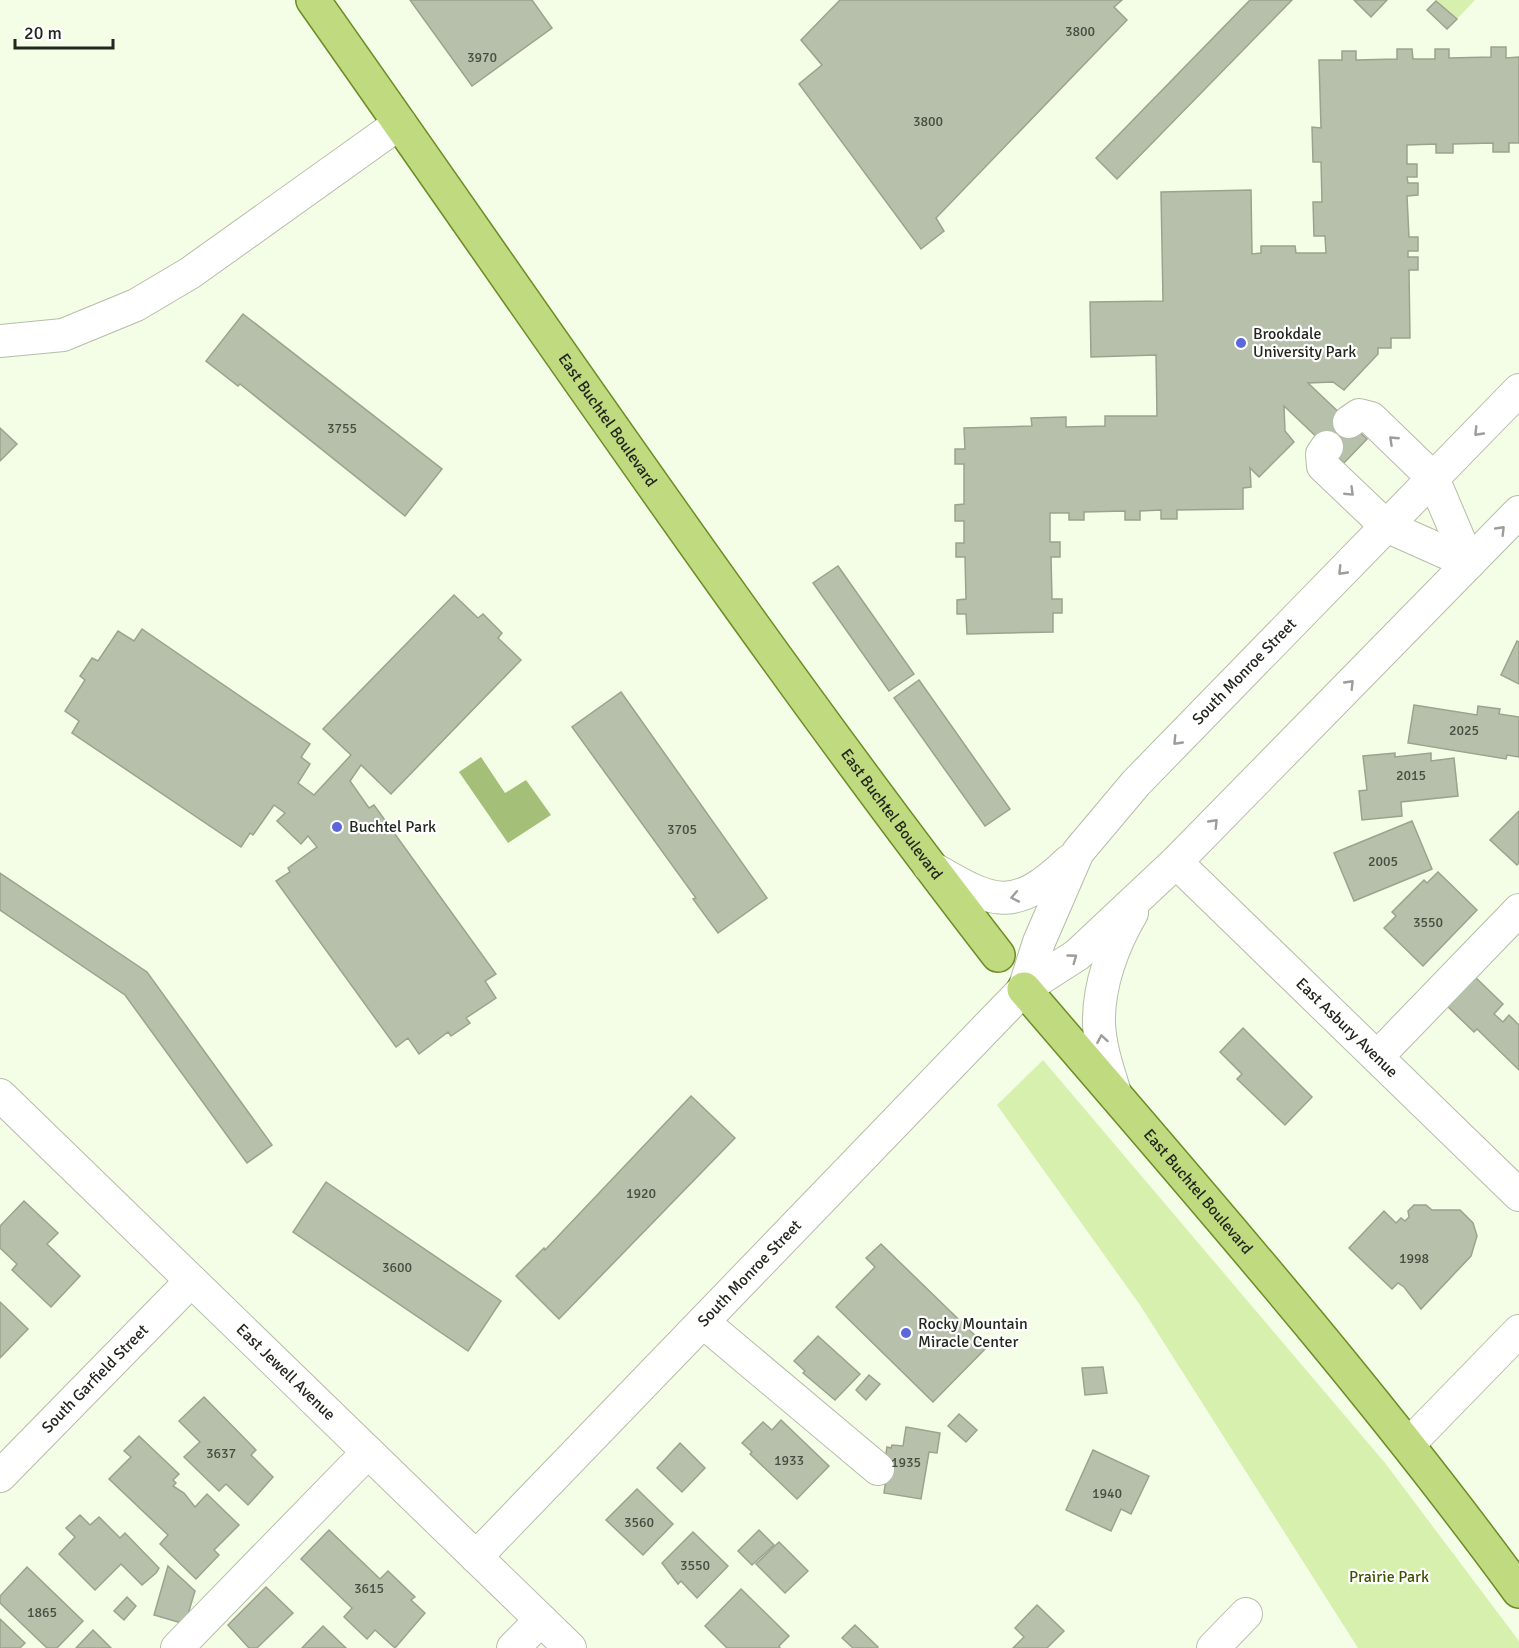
<svg xmlns="http://www.w3.org/2000/svg" width="1519" height="1648" font-family="Signika,sans-serif">
  <rect width="100%" height="100%" fill="#f4fde6"/>
  <g fill="#d7f0ae">
    <path d="M1437 0H1475L1455 21 1435 2Z"/>
    <path d="M1043 1060 1385 1463 1519 1641V1648H1358L1140 1305 997 1105Z"/>
  </g>
  <path fill="#a4bf78" d="M481 757 505 793 526 780 551 815 508 843 459 772Z"/>
  <g fill="#b7c0aa" stroke="#9ba38e" stroke-width="1.5">
    <path d="M410 0H532L552 28 472 86Z"/>
    <path d="M840 0H1122L1114 7 1127 20 936 218 944 231 921 249 799 84 822 65 801 40Z"/>
    <path d="M1250 0H1292L1117 179 1096 158Z"/>
    <path d="M1354 0H1387L1371 17Z"/>
    <path d="M1436 1 1457 19 1447 29 1427 10Z"/>
    <path d="M1491 47H1506V58L1519 57V143H1509V152H1493V143L1453 144V153H1436V144L1407 145V164H1417V177H1407L1408 183H1418V195L1407 196 1409 237H1418V251H1408V257H1418V270H1409L1410 338H1391V348H1378V354L1344 390 1333 382 1308 383 1367 439 1344 463 1284 406 1285 431 1294 442 1259 477 1250 468 1251 487 1243 488V509L1177 510V519H1161V510L1140 511V520H1125V511L1084 512V520H1069V513H1050V542H1060V557H1051L1052 599H1062V613H1053V632L967 634 966 614H957V600L966 599 965 557H956V543H964V521H955V505L964 504V464H955V449H965L964 428 1032 426 1031 418 1066 417V427L1105 426V416H1157L1156 355 1091 357 1090 302 1163 301 1161 192 1251 190 1252 254 1261 253V246H1295L1296 253H1326L1325 236H1314L1313 202H1322L1321 162H1313L1312 127 1321 128 1319 60H1342V51H1356V60L1397 59V49H1412L1413 59H1435V49H1449V58L1491 57Z"/>
    <path d="M243 314 442 469 405 516 240 384 238 386 206 361Z"/>
    <path d="M0 428 17 444 0 461Z"/>
    <path d="M838 566 914 674 889 691 813 583Z"/>
    <path d="M454 595 478 618 483 614 502 633 498 638 521 660 391 794 361 765 350 781 369 808 374 805 496 974 485 981 496 998 466 1018 470 1023 451 1036 448 1032 419 1054 408 1038 396 1047 276 881 290 872 288 868 317 847 308 836 301 844 277 821 285 813 274 805 253 835 250 833 241 847 72 733 79 721 65 711 85 680 80 676 92 658 98 661 118 631 134 641 142 629 310 744 301 757 310 764 298 783 314 795 351 755 323 729Z"/>
    <path d="M1517 641 1519 642V684L1501 675Z"/>
    <path d="M919 680 1010 809 985 826 894 698Z"/>
    <path d="M621 692 767 898 718 933 693 899 696 898 572 727Z"/>
    <path d="M1414 705 1477 715 1478 706 1500 709 1499 714 1519 717V757L1507 755 1506 759 1408 743Z"/>
    <path d="M1395 753V757L1431 753V761L1454 758 1458 796 1401 802 1402 816 1362 820 1359 791 1367 790 1363 756Z"/>
    <path d="M1519 811V863L1517 865 1490 840Z"/>
    <path d="M1412 821 1432 869 1354 901 1334 853Z"/>
    <path d="M1438 872 1477 910 1423 966 1384 928 1396 916 1392 912 1424 880 1427 883Z"/>
    <path d="M0 873 147 972 272 1145 247 1163 125 995 0 910Z"/>
    <path d="M1474 976 1503 1004 1494 1014 1503 1022 1509 1015 1519 1025V1070L1477 1029 1474 1032 1446 1005Z"/>
    <path d="M1243 1028 1312 1097 1285 1125 1237 1079 1242 1074 1220 1052Z"/>
    <path d="M691 1096 735 1138 559 1319 516 1276 544 1248 545 1250Z"/>
    <path d="M326 1182 501 1301 468 1351 293 1232Z"/>
    <path d="M24 1201 58 1233 47 1244 80 1276 51 1307 12 1270 17 1264 0 1248V1226Z"/>
    <path d="M1414 1205H1426L1432 1210H1460L1473 1223 1477 1236 1471 1256 1421 1309 1404 1287 1398 1283 1392 1289 1349 1248 1384 1211 1396 1223 1401 1218 1405 1221 1409 1217 1408 1211Z"/>
    <path d="M881 1244 987 1347 933 1402 836 1307 875 1267 866 1258Z"/>
    <path d="M0 1302 28 1329 0 1358Z"/>
    <path d="M818 1336 860 1374 835 1400 803 1373 805 1371 794 1361Z"/>
    <path d="M1103 1367 1107 1393 1085 1395 1082 1368Z"/>
    <path d="M869 1375 880 1384 866 1400 856 1390Z"/>
    <path d="M204 1397 256 1450 251 1455 273 1477 248 1505 226 1484 219 1491 184 1457 200 1442 179 1421Z"/>
    <path d="M959 1414 977 1430 966 1442 948 1426Z"/>
    <path d="M781 1420 829 1466 797 1499 750 1454 752 1452 742 1443 763 1422 772 1430Z"/>
    <path d="M906 1427 940 1433 937 1453 929 1452 921 1499 884 1493 887 1472H883L887 1447 891 1448 892 1445 903 1446Z"/>
    <path d="M139 1436 179 1474 173 1480 176 1483 173 1486 184 1493 195 1507 207 1494 239 1525 214 1550 219 1555 196 1579 160 1544 168 1535 109 1479 131 1457 124 1451Z"/>
    <path d="M680 1443 705 1468 682 1492 657 1468Z"/>
    <path d="M1093 1450 1149 1476 1131 1514 1121 1509 1111 1531 1066 1510Z"/>
    <path d="M637 1489 673 1524 643 1555 606 1520Z"/>
    <path d="M80 1515 90 1525 99 1517 120 1538 125 1533 159 1568 156 1573 142 1585 121 1564 95 1590 59 1554 75 1537 66 1528Z"/>
    <path d="M329 1530 380 1579 388 1571 415 1597 411 1600 425 1613 395 1648 375 1630 367 1639 344 1617 352 1608 301 1559Z"/>
    <path d="M759 1530 774 1545 752 1565 738 1551Z"/>
    <path d="M693 1532 728 1566 697 1598 681 1581 678 1584 662 1563Z"/>
    <path d="M779 1542 808 1571 785 1593 756 1564Z"/>
    <path d="M168 1566 195 1591 185 1624 154 1615Z"/>
    <path d="M27 1567 83 1621 57 1648H47L0 1603V1596Z"/>
    <path d="M266 1587 293 1613 257 1648H249L228 1625Z"/>
    <path d="M741 1589 789 1636 779 1646 780 1648H727L705 1626Z"/>
    <path d="M127 1597 136 1606 124 1620 114 1611Z"/>
    <path d="M1037 1605 1064 1631 1047 1648H1013L1024 1637 1015 1628Z"/>
    <path d="M0 1619 25 1643 20 1648H0Z"/>
    <path d="M855 1625 878 1647 877 1648H853L842 1638Z"/>
    <path d="M323 1626 346 1648H302Z"/>
    <path d="M93 1630 111 1648H76Z"/>
  </g>
  <g fill="none" stroke-linecap="round" stroke-linejoin="round">
    <g stroke="#b5bea8" stroke-width="34">
      <g id="minor">
        <path d="M0 341 63 335 136 305 190 273 400 123"/>
        <path d="M1327 447 1322 454 1323 466 1386 526 1469 563 1433 478 1371 418 1359 415 1349 422"/>
        <path id="s1" d="M1176 862 1519 1195"/>
        <path d="M929 866C991 902 1012 916 1069 861"/>
        <path id="s2" d="M1024 989 1039 942 1078 852 1136 783 1519 390"/>
        <path d="M1377 1057 1519 910"/>
        <path id="s3" d="M0 1095 570 1648"/>
        <path d="M1116 1096C1109 1073 1100 1048 1099 1024 1098 986 1113 945 1132 913"/>
        <path d="M703 1322 878 1469"/>
        <path d="M1409 1444 1519 1331"/>
        <path id="s4" d="M0 1476 191 1281"/>
        <path id="s5" d="M476 1557 1024 989 1077 955 1176 862 1519 512"/>
        <path d="M177 1648 368 1452"/>
        <path d="M513 1648 541 1620"/>
        <path d="M1213 1648 1246 1614"/>
      </g>
    </g>
    <g stroke="#6d8c25" stroke-width="36">
      <g id="major">
        <path id="s6" d="M313 0C539 320 758 645 998 955"/>
        <path id="s7" d="M1024 989C1193 1186 1365 1381 1519 1591"/>
      </g>
    </g>
    <use href="#minor" stroke="#fff" stroke-width="32"/>
    <use href="#major" stroke="#bfda7f" stroke-width="33"/>
  </g>
  <defs><path id="oneway-chevron" d="M-2-3.5L2.5 0L-2 3.5" fill="none" stroke-width="1.6" stroke-linecap="round" stroke-linejoin="round" transform="scale(1.5)"/></defs>
  <g stroke="#9c9e9a">
    <use href="#oneway-chevron" transform="translate(1478 432) rotate(134)"/>
    <use href="#oneway-chevron" transform="translate(1393 440) rotate(-137)"/>
    <use href="#oneway-chevron" transform="translate(1350 492) rotate(44)"/>
    <use href="#oneway-chevron" transform="translate(1501 530) rotate(-46)"/>
    <use href="#oneway-chevron" transform="translate(1342 571) rotate(134)"/>
    <use href="#oneway-chevron" transform="translate(1350 684) rotate(-46)"/>
    <use href="#oneway-chevron" transform="translate(1177 741) rotate(134)"/>
    <use href="#oneway-chevron" transform="translate(1214 823) rotate(-46)"/>
    <use href="#oneway-chevron" transform="translate(1015 897) rotate(169)"/>
    <use href="#oneway-chevron" transform="translate(1073 958) rotate(-36)"/>
    <use href="#oneway-chevron" transform="translate(1102 1039) rotate(-100)"/>
  </g>
  <g fill="#5c67de" stroke="#fff" stroke-width="2">
    <circle cx="1241" cy="343" r="6"/>
    <circle cx="337" cy="827" r="6"/>
    <circle cx="906" cy="1333" r="6"/>
  </g>
  <g text-anchor="middle" dominant-baseline="central" stroke-width="4.5" stroke-linejoin="round" paint-order="stroke">
    <g font-size="14" fill="#484d41">
      <text x="1080" y="31">3800</text>
      <text x="482" y="57">3970</text>
      <text x="928" y="121">3800</text>
      <text x="342" y="428">3755</text>
      <text x="1464" y="730">2025</text>
      <text x="1411" y="775">2015</text>
      <text x="682" y="829">3705</text>
      <text x="1383" y="861">2005</text>
      <text x="1428" y="922">3550</text>
      <text x="641" y="1193">1920</text>
      <text x="1414" y="1258">1998</text>
      <text x="397" y="1267">3600</text>
      <text x="221" y="1453">3637</text>
      <text x="789" y="1460">1933</text>
      <text x="906" y="1462">1935</text>
      <text x="1107" y="1493">1940</text>
      <text x="639" y="1522">3560</text>
      <text x="695" y="1565">3550</text>
      <text x="369" y="1588">3615</text>
      <text x="42" y="1612">1865</text>
    </g>
    <g font-size="16" fill="#23271e" stroke="#fff" text-anchor="start">
      <text x="1253" y="334">Brookdale<tspan x="1253" dy="18">University Park</tspan></text>
      <text x="349" y="827">Buchtel Park</text>
      <text x="918" y="1324">Rocky Mountain<tspan x="918" dy="18">Miracle Center</tspan></text>
    </g>
    <g font-size="16" fill="#23271e" stroke="#fff">
      <text stroke="none"><textPath href="#s6" startOffset="513">East Buchtel Boulevard</textPath></text>
      <text stroke="none"><textPath href="#s2" startOffset="393">South Monroe Street</textPath></text>
      <text stroke="none"><textPath href="#s6" startOffset="999">East Buchtel Boulevard</textPath></text>
      <text stroke="none"><textPath href="#s1" startOffset="238">East Asbury Avenue</textPath></text>
      <text stroke="none"><textPath href="#s7" startOffset="267">East Buchtel Boulevard</textPath></text>
      <text stroke="none"><textPath href="#s5" startOffset="394">South Monroe Street</textPath></text>
      <text stroke="none"><textPath href="#s3" startOffset="398">East Jewell Avenue</textPath></text>
      <text stroke="none"><textPath href="#s4" startOffset="136">South Garfield Street</textPath></text>
    </g>
    <g font-size="16" fill="#3c5200" stroke="#fff">
      <text x="1389" y="1577">Prairie Park</text>
    </g>
  </g>
  <path d="M15 39v9h98v-9" fill="none" stroke="#23271e" stroke-width="3"/>
  <text x="24" y="39" font-size="18" fill="#23271e" stroke="#ffffff" stroke-width="4.5" paint-order="stroke">20 m</text>
</svg>
